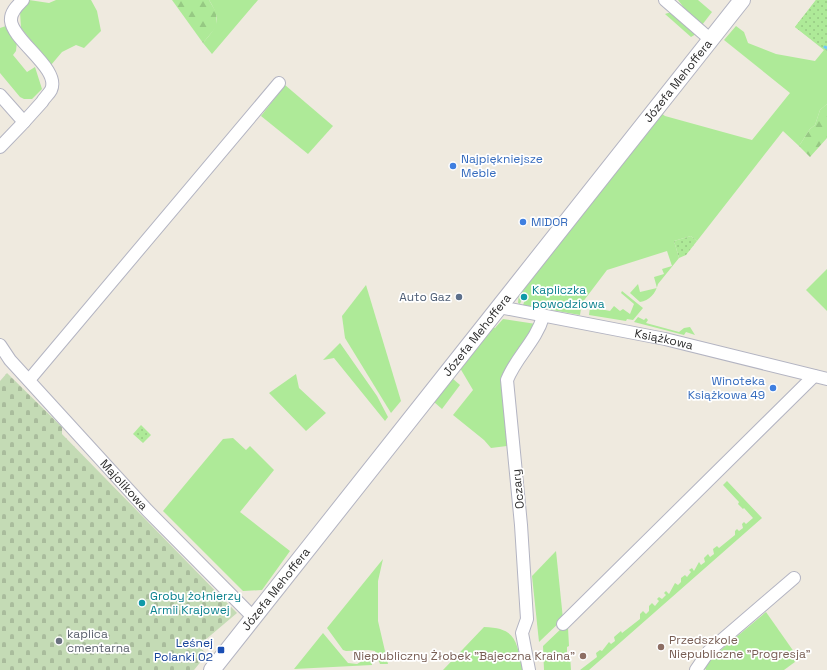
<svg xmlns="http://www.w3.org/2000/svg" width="827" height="670" font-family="'Space Grotesk',sans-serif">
  <defs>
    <pattern id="forest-firs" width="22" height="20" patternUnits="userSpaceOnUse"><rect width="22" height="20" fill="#aeea98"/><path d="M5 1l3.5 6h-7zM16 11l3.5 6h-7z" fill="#96c983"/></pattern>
    <pattern id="cemetery-stones" width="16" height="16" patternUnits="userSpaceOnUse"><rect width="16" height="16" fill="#c4dbb5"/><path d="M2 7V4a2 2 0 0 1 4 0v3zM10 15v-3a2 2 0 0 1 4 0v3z" fill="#a9bc9c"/></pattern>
    <pattern id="park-dots" width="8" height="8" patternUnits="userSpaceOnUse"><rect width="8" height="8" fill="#aeea98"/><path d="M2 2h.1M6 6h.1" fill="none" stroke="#96c983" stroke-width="1.8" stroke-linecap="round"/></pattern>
  </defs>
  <rect width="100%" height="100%" fill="#efeadf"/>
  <g fill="#aeea98">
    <path d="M29 0 49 3 56 0H91L97 11 101 31 84 48 76 45 62 52 51 65 21 28 20 12Z"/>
    <path d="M209 0H258L212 54 203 43C218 25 222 21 209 0Z"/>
    <path d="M678 0H698L712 12 702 25 691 17Z"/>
    <path d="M816 0H827V104L820 110 815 125 810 129 799 146 783 131 697 241 691 236 674 241 679 258 658 284C656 293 649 301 640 302L630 293 638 284 640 292 657 288 654 277 664 274 662 269 672 266 667 251 607 270 582 303 580 315 523 305 526 297 523 296 520 304 518 303 519 294 661 113 665 116 752 140 790 93 724 40 736 26 744 32 748 43 776 54 815 61 824 50 795 27Z"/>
    <path d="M668 13H673L696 34 691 37 665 14Z"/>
    <path d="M6 26 17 41 16 51 13 55 27 72 35 67 42 89 32 99H24L20 97 0 73V28Z"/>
    <path d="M285 85 333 126 308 154 261 116Z"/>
    <path d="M827 269V311L806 290Z"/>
    <path d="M366 285 401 401 391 413 345 338 342 316Z"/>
    <path d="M622 291 643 308 633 320 627 319 626 321 589 315 590 307 610 311 614 306 620 311 623 309 630 314 634 304 621 293Z"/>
    <path d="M638 317 644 320 646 318 648 320 646 323 679 332 684 328 690 327 695 335 686 332 684 335 634 322Z"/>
    <path d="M503 319 536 324 502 375 507 446 491 448 484 440 453 415 473 390 460 368 493 327 495 328Z"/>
    <path d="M340 343 377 396 388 417 385 421 334 358 323 360Z"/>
    <path d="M296 374 299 388 326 413 306 431 269 393Z"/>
    <path d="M452 378 460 385 442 409 434 402Z"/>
    <path d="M233 438 246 450 250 446 274 470 240 512 290 551 262 590 243 591 163 511 223 439Z"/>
    <path d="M727 481 762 518 589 670H580L597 657 596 653 600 650 602 651 609 642 611 644 615 641 614 637 621 631 622 633 640 619V614L643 611 646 614 649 611V606L652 603 655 606 659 601 657 599 659 597 662 599 666 595 664 593 666 591 669 594 675 583 678 585 681 582V578L685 575 687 577 691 572 689 570 692 568 694 571 699 562 701 565 705 562 704 558 708 554 710 557 714 554 713 549 717 546 719 548 735 535V531L737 529 739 531 743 528 742 524 744 522 746 524 753 518 744 508 743 509 738 504 739 502 723 485Z"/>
    <path d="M556 551 563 619 539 642 532 576Z"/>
    <path d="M383 559 378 581V621L388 664H380L375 651 368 650 346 651 343 650 327 628Z"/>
    <path d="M766 612 799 659 784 670H706L703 665Z"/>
    <path d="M564 626 565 628H568L569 646 567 647V654H570L571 670H544L543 646Z"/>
    <path d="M484 627C518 628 515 642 524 670H443Z"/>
    <path d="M323 633 348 663 357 664 369 657 372 660V665L294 669Z"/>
  </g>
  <g fill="url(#forest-firs)">
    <path d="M172 0H209L216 12 217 26 203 43Z"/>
    <path d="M827 104V138L810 157 799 146 810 129 815 125 820 110Z"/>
  </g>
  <path fill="url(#cemetery-stones)" d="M7 373 62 427V434L237 613 198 646 207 654 194 670H0V381Z"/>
  <g fill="url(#park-dots)">
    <path d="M816 0H827V51L795 27Z"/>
    <path d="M691 236 697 241 686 255 679 258 674 241Z"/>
    <path d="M141 425 151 435 143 443 133 434Z"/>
  </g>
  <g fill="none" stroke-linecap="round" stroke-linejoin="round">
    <path stroke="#6bc9f9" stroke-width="3" d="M825 47 827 48"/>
    <g stroke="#b3b4c2" stroke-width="14">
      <g id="street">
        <path d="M665 0 711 40"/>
        <path d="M0 95 24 122"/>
        <path d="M0 147C14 133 28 118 42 102 44 98 49 94 51 90 61 69 13 41 11 21 10 12 18 5 23 0"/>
        <path id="s1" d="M499 307 665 339 827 379"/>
        <path id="s2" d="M0 345 10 360 147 510 254 618"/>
        <path d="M29 380 279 83"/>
        <path d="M563 624 814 376"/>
        <path d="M529 670 522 633 527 619 521 525 507 380C516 357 536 341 543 317"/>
        <path d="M696 670 709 651 794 578"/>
      </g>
    </g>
    <g stroke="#b3b4c2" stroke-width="18">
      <g id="secondary">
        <path id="s3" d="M212 670 742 0"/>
      </g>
    </g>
    <use href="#street" stroke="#fff" stroke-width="12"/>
    <use href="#secondary" stroke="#fff" stroke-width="16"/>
  </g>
  <g fill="#3f7fe0" stroke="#fff" stroke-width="1.5">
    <circle cx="453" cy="166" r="4"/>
    <circle cx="523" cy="222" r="4"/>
    <circle cx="773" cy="388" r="4"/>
  </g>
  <circle fill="#5c6f8a" stroke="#fff" stroke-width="1.5" cx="459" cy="297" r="4"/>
  <g fill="#0f9aa8" stroke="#fff" stroke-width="1.5">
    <circle cx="524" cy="297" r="4"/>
    <circle cx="142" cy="603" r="4"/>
  </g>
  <circle fill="#6b7280" stroke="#fff" stroke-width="1.5" cx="59" cy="641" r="4"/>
  <g fill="#8d6e63" stroke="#fff" stroke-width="1.5">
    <circle cx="661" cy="647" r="4"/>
    <circle cx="583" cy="656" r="4"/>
  </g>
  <rect fill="#1a4fb4" stroke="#fff" stroke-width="1.5" x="217" y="646" width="8" height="8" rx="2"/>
  <g text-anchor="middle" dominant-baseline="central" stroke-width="3.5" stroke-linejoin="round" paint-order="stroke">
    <g font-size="12" fill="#2d2d2d" stroke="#fff">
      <text stroke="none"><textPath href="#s3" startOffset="751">Józefa Mehoffera</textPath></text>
      <text stroke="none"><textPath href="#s3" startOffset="427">Józefa Mehoffera</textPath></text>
      <text stroke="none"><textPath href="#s1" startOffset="168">Książkowa</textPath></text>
      <text stroke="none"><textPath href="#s2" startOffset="187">Majolikowa</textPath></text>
      <text transform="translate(518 489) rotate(-96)">Oczary</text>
      <text stroke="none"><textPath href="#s3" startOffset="103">Józefa Mehoffera</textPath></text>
    </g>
    <g font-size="12" fill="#366cbe" stroke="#fff" text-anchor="start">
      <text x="461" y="159">Najpiękniejsze<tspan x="461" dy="14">Meble</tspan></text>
      <text x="531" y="222">MIDOR</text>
      <text x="765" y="381" text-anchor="end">Winoteka<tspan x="765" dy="14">Książkowa 49</tspan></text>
    </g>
    <g font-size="12" fill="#0d838f" stroke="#fff" text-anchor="start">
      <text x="532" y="290">Kapliczka<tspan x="532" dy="14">powodziowa</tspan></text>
      <text x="150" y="596">Groby żołnierzy<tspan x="150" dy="14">Armii Krajowej</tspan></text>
    </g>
    <g font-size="12" fill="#4e5e75" stroke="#fff" text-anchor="end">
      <text x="451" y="297">Auto Gaz</text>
    </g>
    <g font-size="12" fill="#5b616d" stroke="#fff" text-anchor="start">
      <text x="67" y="634">kaplica<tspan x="67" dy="14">cmentarna</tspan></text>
    </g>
    <g font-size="12" fill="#785e54" stroke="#fff" text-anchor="start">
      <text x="669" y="640">Przedszkole<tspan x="669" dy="14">Niepubliczne "Progresja"</tspan></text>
      <text x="575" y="656" text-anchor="end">Niepubliczny Żłobek "Bajeczna Kraina"</text>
    </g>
    <g font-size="12" fill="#164399" stroke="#fff" text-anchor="end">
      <text x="213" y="643">Leśnej<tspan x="213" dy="14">Polanki 02</tspan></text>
    </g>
  </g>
</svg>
